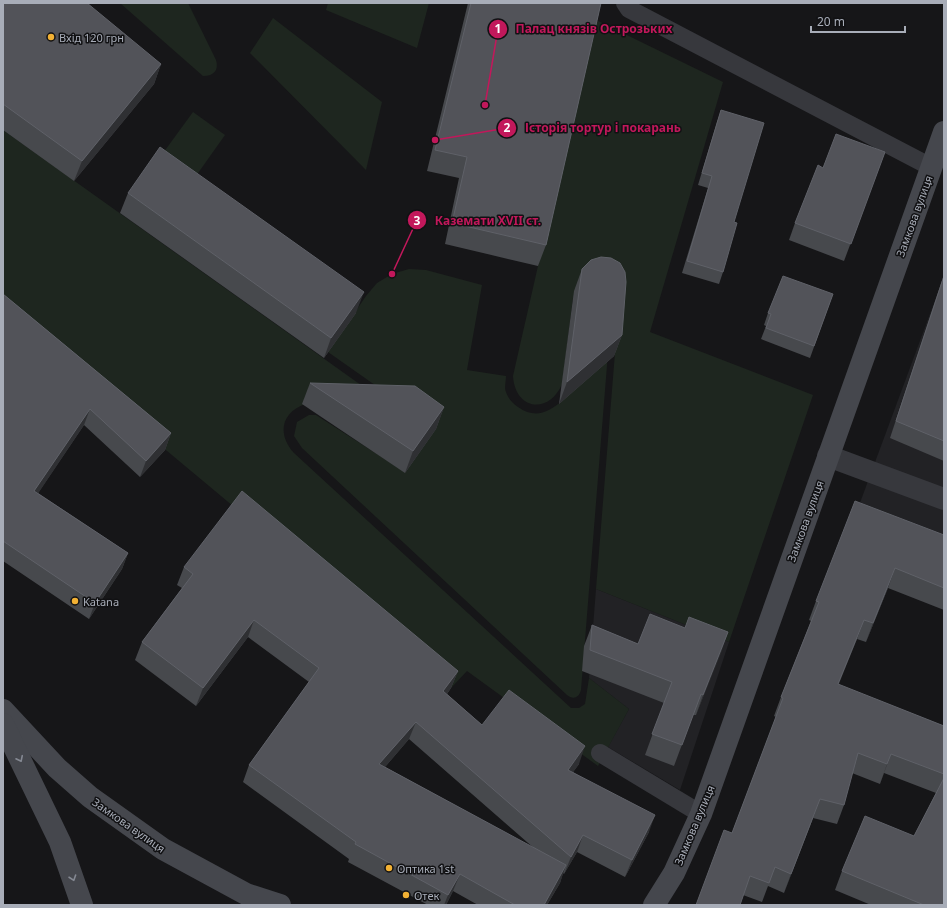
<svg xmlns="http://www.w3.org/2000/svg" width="947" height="908" font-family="'Noto Sans',sans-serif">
  <rect width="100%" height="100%" fill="#161618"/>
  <g fill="#222225">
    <path d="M944 276V556L854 519Z"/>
    <path d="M596 589 729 642 680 790 608 747 629 709 589 678Z"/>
  </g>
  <g fill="#1e261f">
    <path d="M120 3H188L216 60C219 70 214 76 203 76Z"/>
    <path d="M328 3H429L417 48 326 10Z"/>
    <path d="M273 18 382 102 366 170 250 53Z"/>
    <path d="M594 19 723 82 650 332 813 395 729 642 596 589 619 303 577 289 573 298 562 384C549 415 515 410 513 376Z"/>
    <path d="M193 112 225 135 191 183 158 160Z"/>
    <path d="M3 130 424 430 305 404C281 413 277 434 294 453L571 708H579L585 704 589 678 629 709 598 766 467 671 451 688 3 314Z"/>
    <path d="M409 269 426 270 482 285 467 370 506 376C506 381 504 388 506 392 508 398 513 404 518 407 535 419 548 413 563 400L612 303 581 690C579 698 573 700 567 695L302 448 294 436 297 422 309 415H316L405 472 436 428 328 352 366 296 377 283 392 274Z"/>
  </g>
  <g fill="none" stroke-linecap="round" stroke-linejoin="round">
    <g stroke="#37383d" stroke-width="18">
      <path d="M625 3 629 9 931 167"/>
      <path d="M600 753 701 814"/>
    </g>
    <path stroke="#37383d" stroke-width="22" d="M828 456 944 499"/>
    <g stroke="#45474d" stroke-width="22">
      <path d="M3 710 57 768 90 797 163 849 246 894 280 905"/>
      <path d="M3 724 60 842 82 905"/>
      <path d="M654 905 674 873 701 814 944 132"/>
    </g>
  </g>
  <g fill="#47494d" fill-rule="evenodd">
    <path d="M3 3 161 64 154 84 74 181 3 130Z"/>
    <path d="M468 3H601L546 245 538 266 445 244 459 178 427 171Z"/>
    <path d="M721 110 734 222 723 272 719 284 682 273 708 188 698 185 717 122Z"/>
    <path d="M885 152 844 261 789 240 795 223 823 168Z"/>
    <path d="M128 193 356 313 324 358 120 213Z"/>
    <path d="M582 269 622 335 614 356 559 404 574 291Z"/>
    <path d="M944 274V461L890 438Z"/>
    <path d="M3 294 171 433 165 450 140 477 84 425 38 493 128 553 122 569 89 619 3 561Z"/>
    <path d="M833 294 810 358 761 339 766 326 764 325 768 313Z"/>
    <path d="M310 383 444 407 436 429 405 473 302 404Z"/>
    <path d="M944 535V610L888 588 866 642 857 639 838 685 944 726V905H871L835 890 842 871 914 836 936 793 884 773 880 784 852 773 844 805 837 824 813 818 784 893 768 886 762 902 743 895 732 833 776 717 774 716 781 697 811 621 809 620 816 601Z"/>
    <path d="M184 567 458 671 451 688 447 694 482 725 579 764 573 772 649 832 625 877 577 852 564 874 563 873 560 883 547 905H478L453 891 446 905H428L348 862 349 859 243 782 249 765 309 682 248 637 196 706 135 660 142 642 182 588 177 585ZM409 739 535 849 385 767Z"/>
    <path d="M592 625 638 644 685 628 728 632 696 715H693L674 766 645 755 664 703 582 671 584 646Z"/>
  </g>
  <g fill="#2f3033">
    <path d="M161 64 154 84 74 181 82 161Z"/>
    <path d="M364 292 356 313 324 358 331 338Z"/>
    <path d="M622 335 614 356 559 404 567 382Z"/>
    <path d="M444 407 436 429 405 473 413 451Z"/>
    <path d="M90 409 84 425 29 507 34 491Z"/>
    <path d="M171 433 165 450 140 477 146 461Z"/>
    <path d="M128 553 122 569 89 619 95 603Z"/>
    <path d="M895 568 888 588 866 642 873 623Z"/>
    <path d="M254 620 248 637 196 706 203 688Z"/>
    <path d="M864 620 857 639 831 704 838 684Z"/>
    <path d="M728 632 721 653 696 715 703 695Z"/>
    <path d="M458 671 451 688 437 708 443 691Z"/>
    <path d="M416 722 409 739 373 781 379 764Z"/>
    <path d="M585 746 579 764 562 787 568 770Z"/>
    <path d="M891 754 884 773 880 784 887 764Z"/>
    <path d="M820 799 813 818 784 893 791 874Z"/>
    <path d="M655 815 649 832 625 877 632 860Z"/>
    <path d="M583 835 577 852 564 874 571 857Z"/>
    <path d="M566 865 560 883 547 905H544Z"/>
    <path d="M460 874 453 891 446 905H444L448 895Z"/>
  </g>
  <g fill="#525359" stroke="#5f6168">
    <path d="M3 3H87L161 64 82 161 3 104Z"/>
    <path d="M471 3H601L546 245 452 223 467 157 435 150Z"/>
    <path d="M721 110 764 123 734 222 737 223 723 272 687 261 712 176 702 173Z"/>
    <path d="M836 134 885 152 851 244 795 223 818 165 823 168Z"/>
    <path d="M160 147 364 292 331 338 128 193Z"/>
    <path d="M601 257 611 258 620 263 625 272 626 282 622 335 567 382 582 269 591 260Z"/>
    <path d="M783 276 833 294 814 346 766 328 771 314 768 313Z"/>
    <path d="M944 276V441L896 421Z"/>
    <path d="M3 294 171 433 146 461 90 409 34 491 128 553 95 603 3 541Z"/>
    <path d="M310 383 415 386 444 407 413 451Z"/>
    <path d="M242 491 458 671 443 691 482 725 509 690 585 746 568 770 655 815 632 860 583 835 571 857 416 722 379 764 566 865 544 905H515L460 874 448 895 355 844 356 842 249 765 319 668 254 620 203 688 142 642 193 574 184 567Z"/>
    <path d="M855 501 944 535V588L895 568 873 623 864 620 838 684 944 726V774L891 754 887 764 858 753 844 805 820 799 791 874 775 867 769 883 750 876 740 905H696L724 830 732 833 783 698 781 697 819 602 816 601Z"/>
    <path d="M650 614 685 628 689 617 728 632 703 695 701 694 682 745 652 734 672 682 590 650 592 625 638 644Z"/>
    <path d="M944 778V905H924L842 871 865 816 914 836Z"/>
  </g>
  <defs><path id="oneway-chevron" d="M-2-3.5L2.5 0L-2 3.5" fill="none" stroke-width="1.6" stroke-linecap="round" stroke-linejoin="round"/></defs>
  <g stroke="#858993">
    <use href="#oneway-chevron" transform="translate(20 759) rotate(64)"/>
    <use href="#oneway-chevron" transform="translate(73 878) rotate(71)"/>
  </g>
  <g fill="#f2b134" stroke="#111113" stroke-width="1.5">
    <circle cx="51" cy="37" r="4"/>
    <circle cx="75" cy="601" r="4"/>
    <circle cx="389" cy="868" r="4"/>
    <circle cx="406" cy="895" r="4"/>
  </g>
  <g text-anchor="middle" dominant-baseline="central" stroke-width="3" stroke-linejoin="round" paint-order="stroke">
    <g font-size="11" fill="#a8adb8" stroke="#111113" text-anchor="start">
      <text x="59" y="37">Вхід 120 грн</text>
      <text x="83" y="601">Katana</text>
      <text x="397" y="868">Оптика 1st</text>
      <text x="414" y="895">Отек</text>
    </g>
    <g font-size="11" fill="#a8adb8" stroke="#111113">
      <text transform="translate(914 216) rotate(-70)">Замкова вулиця</text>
      <text transform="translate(805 521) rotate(-70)">Замкова вулиця</text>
      <text transform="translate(129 825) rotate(35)">Замкова вулиця</text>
      <text transform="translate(694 825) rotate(-67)">Замкова вулиця</text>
    </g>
  </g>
  <path fill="none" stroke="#c2185b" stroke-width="1.5" d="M485 105L498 29M435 140L507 128M392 274L417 220"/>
  <g fill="#c2185b" stroke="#111113" stroke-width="1.5">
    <circle cx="485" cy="105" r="4"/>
    <circle cx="435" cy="140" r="4"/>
    <circle cx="392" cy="274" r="4"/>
    <circle cx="498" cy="29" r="10"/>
    <circle cx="507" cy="128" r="10"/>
    <circle cx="417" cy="220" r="10"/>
  </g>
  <g font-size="12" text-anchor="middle" font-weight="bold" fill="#fff">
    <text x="498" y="33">1</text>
    <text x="507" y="132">2</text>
    <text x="417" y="225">3</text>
  </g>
  <g font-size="12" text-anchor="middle" font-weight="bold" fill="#c2185b" stroke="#111113" stroke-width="3" stroke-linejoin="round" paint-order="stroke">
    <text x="594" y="33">Палац князів Острозьких</text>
    <text x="603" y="132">Історія тортур і покарань</text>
    <text x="488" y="225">Каземати XVII ст.</text>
  </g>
  <rect width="947" height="908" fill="none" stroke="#a8adb8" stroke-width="8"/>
  <path d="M811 26v6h94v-6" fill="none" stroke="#a8adb8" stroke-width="2"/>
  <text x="817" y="26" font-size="12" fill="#a8adb8" stroke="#111113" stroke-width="3" paint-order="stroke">20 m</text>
</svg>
